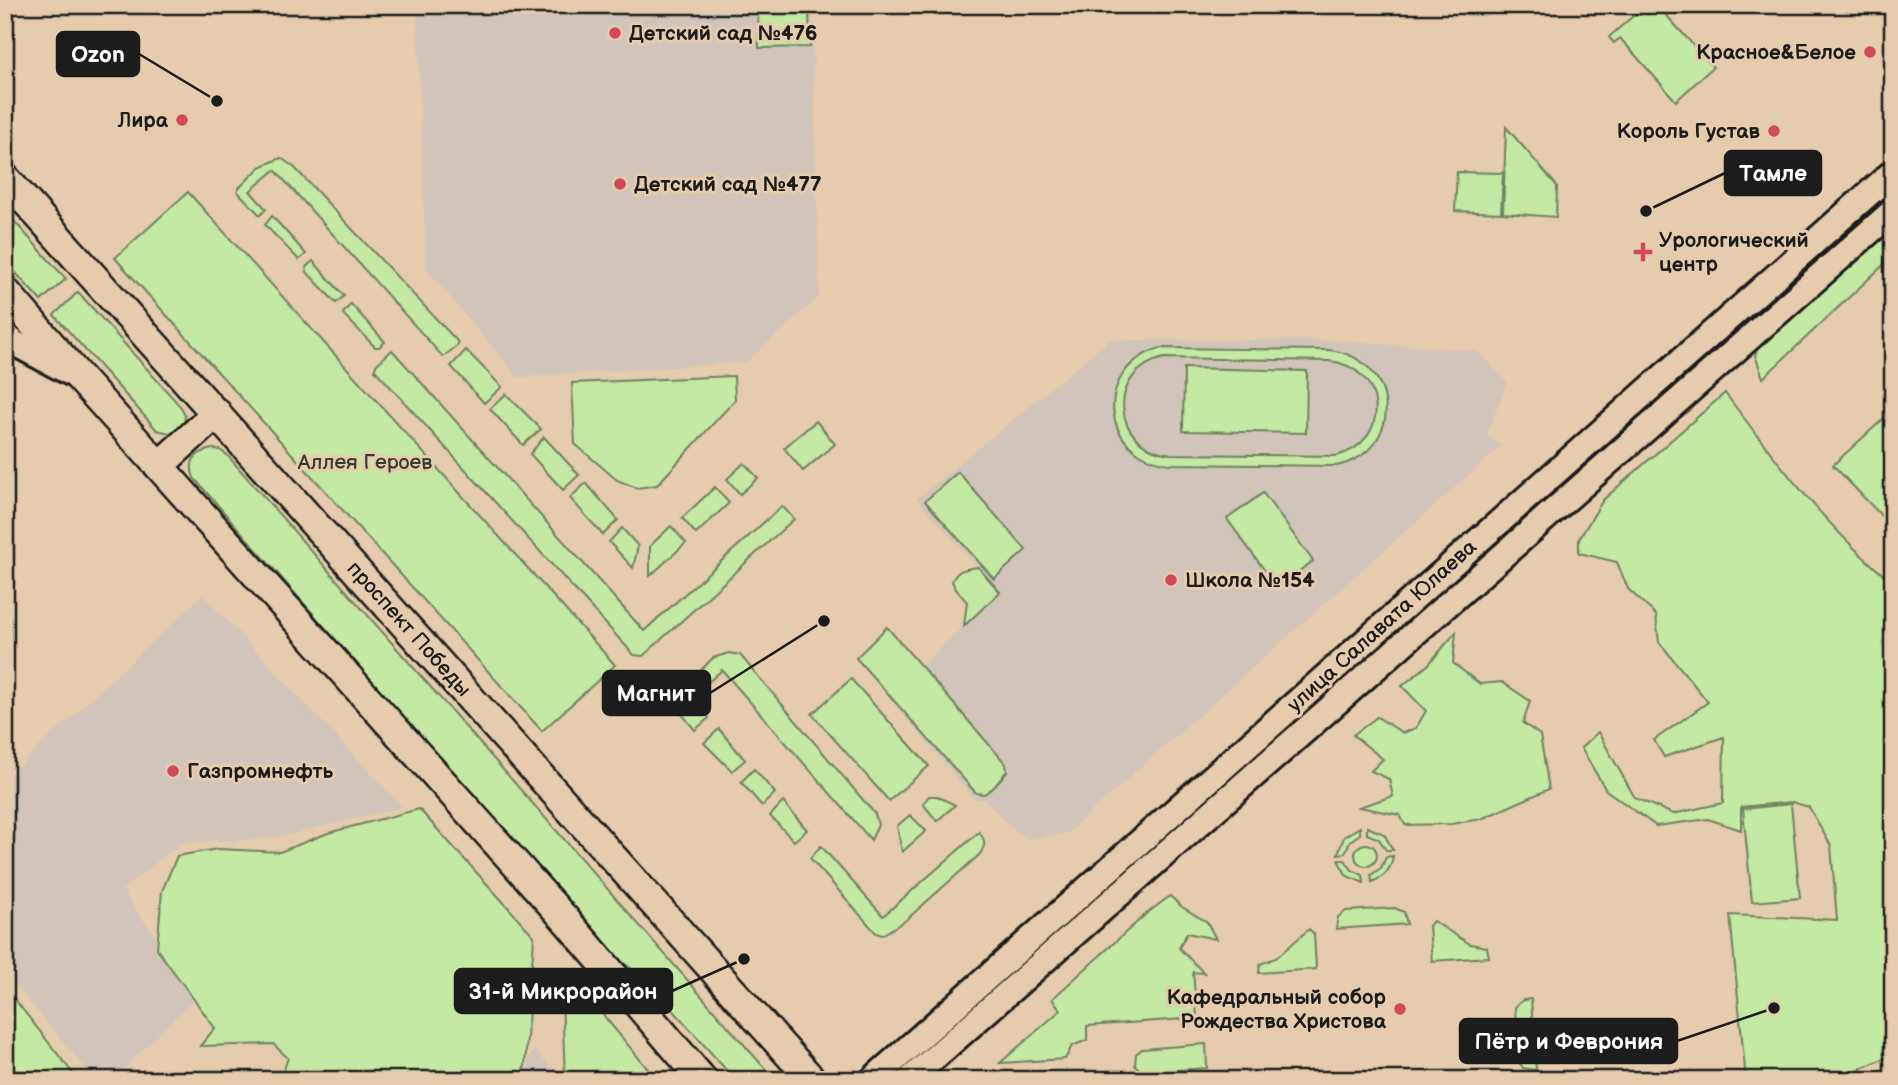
<svg xmlns="http://www.w3.org/2000/svg" width="1898" height="1085" font-family="'Balsamiq Sans',sans-serif">
  <rect width="100%" height="100%" fill="#e4ccac"/>
  <filter id="ink" filterUnits="userSpaceOnUse"><feTurbulence type="fractalNoise" baseFrequency=".0143" numOctaves="2"/><feDisplacementMap in="SourceGraphic" scale="14" xChannelSelector="R" yChannelSelector="G"/><feConvolveMatrix kernelMatrix="1 2 1 2 8 2 1 2 1" color-interpolation-filters="sRGB"/></filter>
  <g filter="url(#ink)">
    <g fill="#d0c4bb">
      <path d="M417 5H812L819 297 746 362 518 377 426 269Z"/>
      <path d="M1109 340H1329L1477 351 1507 383 1486 434 1501 446 1067 833 1029 839 1009 826 984 799H974L895 704 926 662 1000 592 917 499Z"/>
      <path d="M203 595 402 807 274 838 181 843 122 890 197 996 112 1080H96L5 973V779Z"/>
      <path d="M534 1049 562 1080H520Z"/>
    </g>
    <g fill="#c4e9a3" stroke="#708260" stroke-width="2" fill-rule="evenodd">
      <path d="M1657 5 1713 67 1676 101 1620 38 1614 43 1609 37 1641 9 1647 14Z"/>
      <path d="M809 10 810 47 759 48 758 12Z"/>
      <path d="M1506 127 1557 186 1556 217 1503 213Z"/>
      <path d="M281 158 294 167 457 341 458 345 443 357 275 170 250 191 266 209 260 215 238 192V189L260 167Z"/>
      <path d="M1457 172 1503 173 1501 213 1455 211Z"/>
      <path d="M188 192 615 665 542 731 115 258Z"/>
      <path d="M5 211 66 279 41 301 5 261Z"/>
      <path d="M272 216 306 254 299 260 265 225Z"/>
      <path d="M1893 224V256L1763 378 1755 355 1760 343Z"/>
      <path d="M313 261 344 296 336 303 307 272 306 267Z"/>
      <path d="M78 292 181 407 185 416 183 428 174 434 157 430 54 315Z"/>
      <path d="M351 304 385 342 379 347H375L344 315 343 313Z"/>
      <path d="M1161 348 1328 350C1400 357 1407 451 1336 466L1170 464C1099 456 1093 367 1161 348ZM1164 358 1329 361C1387 367 1393 442 1336 456L1171 454C1111 448 1106 371 1164 358Z"/>
      <path d="M392 350 644 631 782 506 794 519 643 656 634 655 375 370 376 365Z"/>
      <path d="M466 350 502 387 484 403 451 366Z"/>
      <path d="M1184 368 1307 371 1306 433 1183 431Z"/>
      <path d="M734 376 735 400 657 485 637 488 617 480 575 444 572 383Z"/>
      <path d="M1725 393C1773 457 1830 532 1893 583V1055L1861 1068 1858 1080H1746L1730 915 1837 920 1831 846 1809 807 1792 802 1741 807V830L1708 819 1656 826 1606 790 1581 748 1598 732 1635 798 1673 814 1723 803 1724 737 1664 757 1654 740 1708 702 1659 642 1656 615 1628 589 1617 562 1579 553V539L1603 500Z"/>
      <path d="M506 394 541 429 523 445 490 409Z"/>
      <path d="M1893 410V528L1833 465Z"/>
      <path d="M816 421 835 444 803 471 784 448Z"/>
      <path d="M544 437 579 475 563 490 530 454Z"/>
      <path d="M212 449 220 450 228 456 775 1080H735L646 979 611 954 194 478C188 461 194 453 212 449Z"/>
      <path d="M744 463 758 478 740 494 727 479Z"/>
      <path d="M958 472 1026 550 994 579 925 501Z"/>
      <path d="M586 483 618 520 603 535 570 498Z"/>
      <path d="M715 487 729 503 696 534 682 518Z"/>
      <path d="M1263 493 1313 561 1277 587 1227 519Z"/>
      <path d="M671 526 686 543 650 576V546Z"/>
      <path d="M622 528 638 546 633 568 609 542Z"/>
      <path d="M978 567 1000 592 964 626 967 602 955 588 952 581C958 569 965 569 978 567Z"/>
      <path d="M887 627 1006 764 1007 771 994 787 984 794 976 793 856 658Z"/>
      <path d="M1456 632 1453 663 1480 684 1502 682 1530 701 1523 723 1540 735 1549 789 1481 819 1451 824 1405 825 1400 815 1359 807 1393 796 1389 779 1371 771 1383 759 1353 735 1377 717 1403 733 1416 728 1426 711 1402 686 1428 665Z"/>
      <path d="M729 653 740 655 875 814 878 825 871 840 722 670 691 697 709 718 695 730 677 708 673 698 713 658Z"/>
      <path d="M851 679 929 766 889 801 812 714Z"/>
      <path d="M719 729 745 760 732 771 704 743Z"/>
      <path d="M754 769 775 793 762 806 741 782Z"/>
      <path d="M929 796H937L955 805 937 821 923 804Z"/>
      <path d="M783 802 807 830 794 841 770 816Z"/>
      <path d="M1791 804 1800 898 1752 902 1743 809Z"/>
      <path d="M419 809 534 936 525 1066 518 1080H280L288 1058 273 1044 200 1046 215 1028 157 949 162 891 177 856 218 849 280 852 328 833Z"/>
      <path d="M910 815 926 831 902 852 897 826Z"/>
      <path d="M1360 827V834L1350 841 1345 853 1338 854 1344 837Z"/>
      <path d="M1367 827 1384 834 1393 850H1386L1379 839 1367 834Z"/>
      <path d="M979 832C986 841 986 846 979 855L906 920 882 935 876 933 810 858 821 846 883 916Z"/>
      <circle cx="1366" cy="855" r="11"/>
      <path d="M1393 856C1391 870 1384 877 1372 882L1371 875 1381 868 1386 857Z"/>
      <path d="M1338 860H1345L1352 870 1363 875 1364 883 1347 876Z"/>
      <path d="M1170 896 1182 907 1207 922 1216 939 1187 933 1179 948 1204 973 1193 972 1197 1018 1087 1026V1040L1072 1046 1065 1059 1000 1063 1061 1010 1052 999 1146 914Z"/>
      <path d="M1395 908 1404 912 1407 924 1336 929 1338 917 1346 911Z"/>
      <path d="M1433 921 1470 944 1487 947 1489 957 1432 961 1429 926Z"/>
      <path d="M1309 929 1314 934 1316 969 1259 973 1260 964 1276 958Z"/>
      <path d="M565 969 657 1080H565L561 970Z"/>
      <path d="M5 987 78 1080H5Z"/>
      <path d="M1531 999 1536 1070 1523 1068 1518 1060 1515 1007 1523 1000Z"/>
      <path d="M1206 1044 1207 1068 1147 1072 1140 1070 1135 1065 1136 1054 1142 1049Z"/>
      <path d="M1066 1074 1070 1080H983Z"/>
    </g>
    <g fill="none" stroke-linecap="round" stroke-linejoin="round">
      <g stroke="#1c1c1c" stroke-width="30">
        <g id="secondary">
          <path d="M5 335 14 343 74 375"/>
          <path d="M872 1080 1893 172"/>
          <path d="M909 1080 1893 211"/>
        </g>
      </g>
      <g stroke="#1c1c1c" stroke-width="33">
        <g id="primary">
          <path d="M5 178 812 1080"/>
          <path d="M5 291 79 377 565 919 703 1080"/>
          <path d="M160 465 217 413"/>
        </g>
      </g>
      <use href="#secondary" stroke="#e4ccac" stroke-width="24"/>
      <use href="#primary" stroke="#e4ccac" stroke-width="28"/>
    </g>
  </g>
  <g fill="#d1495b" stroke="#e4ccac" stroke-width="2.5">
    <circle cx="615" cy="33" r="7"/>
    <circle cx="1870" cy="52" r="7"/>
    <circle cx="182" cy="120" r="7"/>
    <circle cx="1774" cy="131" r="7"/>
    <circle cx="620" cy="184" r="7"/>
    <path d="M1639.5 241.5h7v7h7v7h-7v7h-7v-7h-7v-7h7z"/>
    <circle cx="1171" cy="580" r="7"/>
    <circle cx="173" cy="771" r="7"/>
    <circle cx="1400" cy="1009" r="7"/>
  </g>
  <g text-anchor="middle" dominant-baseline="central" stroke-width="6" stroke-linejoin="round" paint-order="stroke">
    <g font-size="21" font-weight="bold" fill="#1c1c1c" stroke="#e4ccac" text-anchor="start">
      <text x="629" y="33">Детский сад №476</text>
      <text x="1856" y="52" text-anchor="end">Красное&amp;Белое</text>
      <text x="168" y="120" text-anchor="end">Лира</text>
      <text x="1760" y="131" text-anchor="end">Король Густав</text>
      <text x="634" y="184">Детский сад №477</text>
      <text x="1659" y="240">Урологический<tspan x="1659" dy="24">центр</tspan></text>
      <text x="1185" y="580">Школа №154</text>
      <text x="187" y="771">Газпромнефть</text>
      <text x="1386" y="997" text-anchor="end">Кафедральный собор<tspan x="1386" dy="24">Рождества Христова</tspan></text>
    </g>
    <g font-size="21" fill="#353b30" stroke="#e4ccac">
      <text x="365" y="462">Аллея Героев</text>
    </g>
    <g font-size="21" fill="#1c1c1c" stroke="#e4ccac">
      <text transform="translate(1382 626) rotate(-42)">улица Салавата Юлаева</text>
      <text transform="translate(409 629) rotate(48)">проспект Победы</text>
    </g>
  </g>
  <path fill="none" stroke="#1c1c1c" stroke-width="2.5" d="M217 101L139 54M1646 211L1725 173M824 621L710 693M744 959L672 991M1774 1008L1677 1041"/>
  <g fill="#1c1c1c" stroke="#e4ccac" stroke-width="2.5">
    <circle cx="217" cy="101" r="7"/>
    <circle cx="1646" cy="211" r="7"/>
    <circle cx="824" cy="621" r="7"/>
    <circle cx="744" cy="959" r="7"/>
    <circle cx="1774" cy="1008" r="7"/>
  </g>
  <g fill="#1c1c1c" stroke="#1c1c1c" stroke-width="2.5">
    <rect x="57" y="32" width="82" height="44" rx="7"/>
    <rect x="1725" y="151" width="96" height="44" rx="7"/>
    <rect x="603" y="671" width="107" height="44" rx="7"/>
    <rect x="455" y="969" width="217" height="44" rx="7"/>
    <rect x="1460" y="1019" width="217" height="44" rx="7"/>
  </g>
  <g font-size="23" text-anchor="middle" font-weight="bold" fill="#fff">
    <text x="98" y="62">Ozon</text>
    <text x="1773" y="181">Тамле</text>
    <text x="656" y="701">Магнит</text>
    <text x="563" y="999">31-й Микрорайон</text>
    <text x="1569" y="1049">Пётр и Феврония</text>
  </g>
  <rect width="1898" height="1085" fill="none" stroke="#e4ccac" stroke-width="28"/>
  <rect x="14" y="14" width="1870" height="1057" fill="none" stroke="#1c1c1c" stroke-width="2.5" filter="url(#ink)"/>
</svg>
